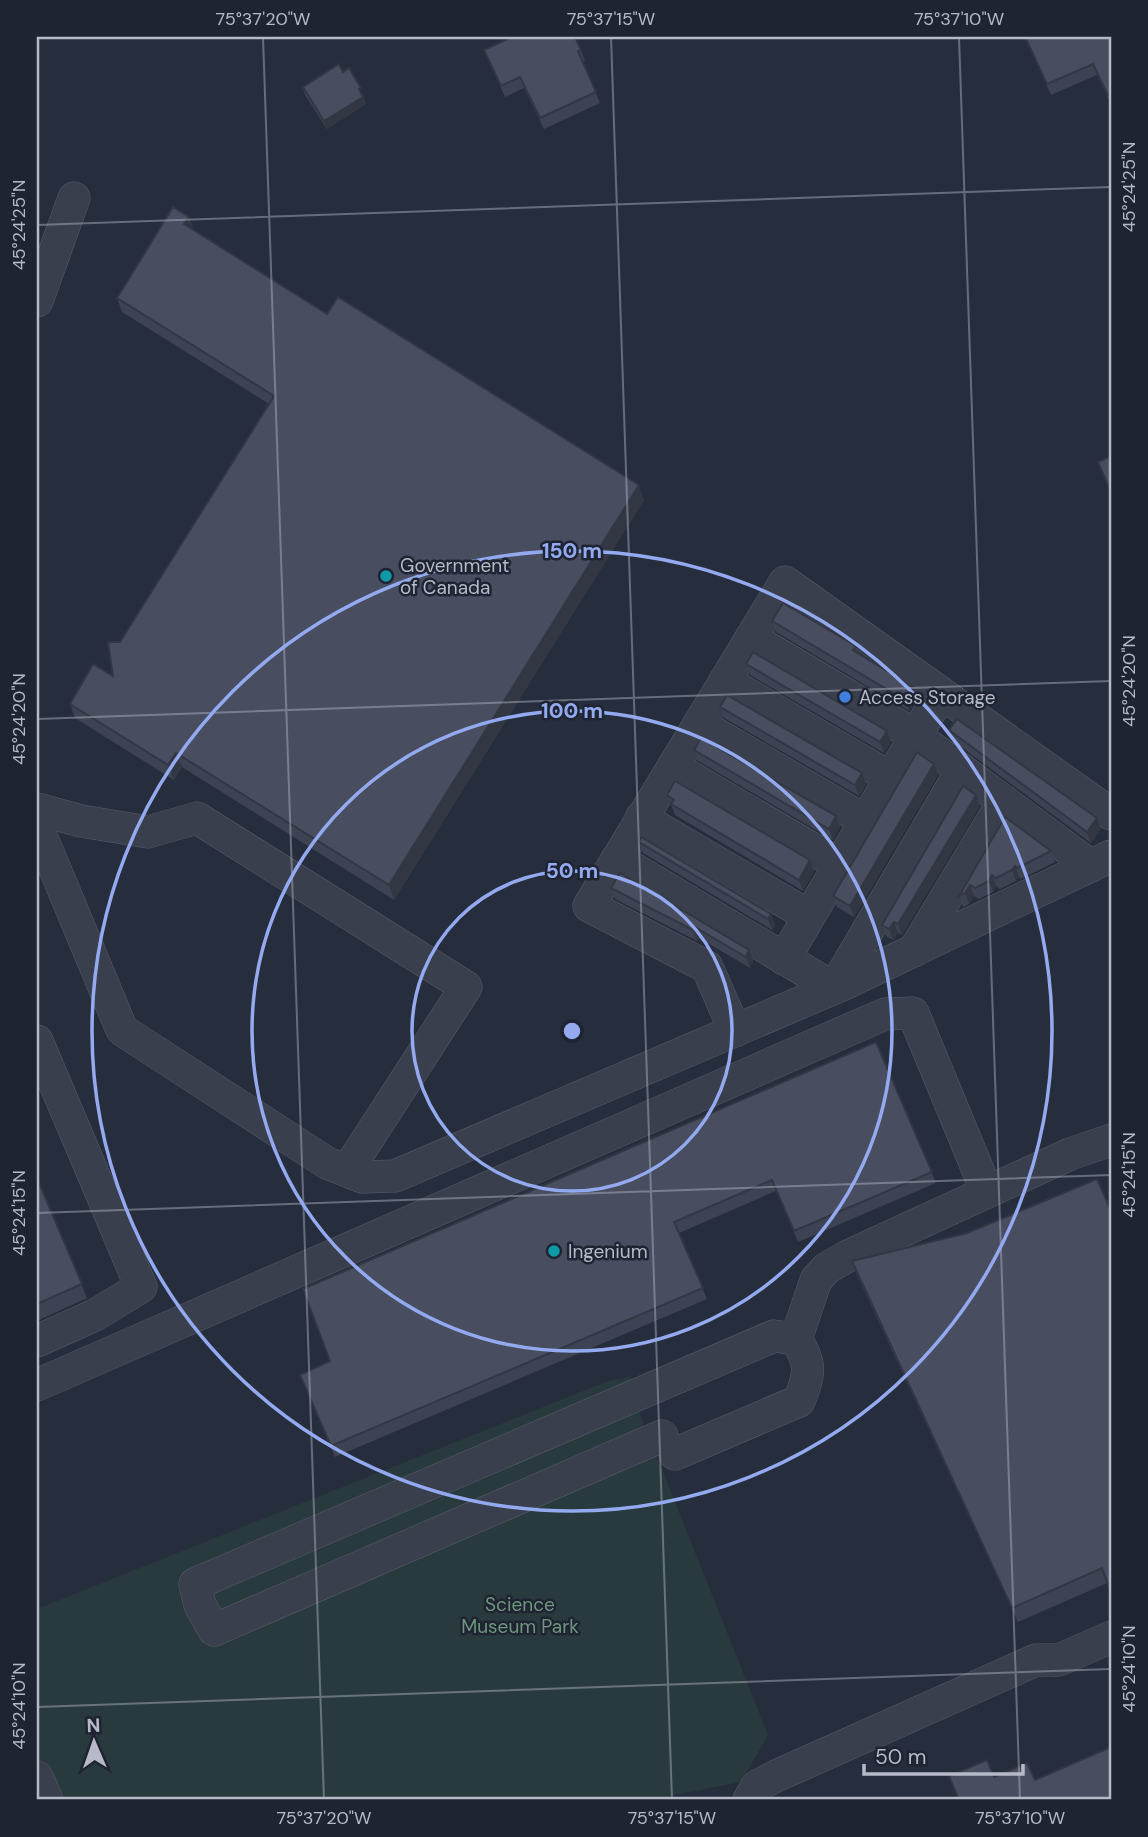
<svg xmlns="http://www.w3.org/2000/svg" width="1148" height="1837" font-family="'DM Sans',sans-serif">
  <rect width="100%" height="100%" fill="#262d3c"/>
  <path fill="#293a3e" d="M631 1377 639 1412 768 1735 741 1782 669 1796 657 1800H37V1609L608 1381Z"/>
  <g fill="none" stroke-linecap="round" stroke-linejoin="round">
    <g stroke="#585d6b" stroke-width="33">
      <g id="minor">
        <path d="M37 301 74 198"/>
        <path d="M751 638 916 736 1091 866"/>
        <path d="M725 681 891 778"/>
        <path d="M699 724 866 821"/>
        <path d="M673 767 840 865"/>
        <path d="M37 809 81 821 148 832 197 818 466 987 347 1171"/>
        <path d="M641 818 809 916"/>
        <path d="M37 826 122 1030 327 1163 362 1177 395 1176 846 983 1111 856"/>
        <path d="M617 859 834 988 962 770"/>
        <path d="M914 951 1004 801"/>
        <path d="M784 959 941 693"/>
        <path d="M735 1031 707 967 589 906 785 582 1111 814"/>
        <path d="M37 1041 141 1287 95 1315 37 1341"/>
        <path d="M796 1339 816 1280 827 1268 848 1256 1070 1154 1111 1140"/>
        <path d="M37 1385 885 1014 913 1013 987 1192"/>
        <path d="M662 1436 214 1630 200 1605 195 1584 774 1336 796 1339C812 1365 810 1373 799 1401L675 1454"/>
        <path d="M37 1777 47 1800"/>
        <path d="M749 1800 757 1786 776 1776 1036 1660H1059L1111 1637"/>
      </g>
    </g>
    <use href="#minor" stroke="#3a3f4d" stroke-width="32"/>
  </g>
  <g fill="#3e4353">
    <path d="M1111 37V104L1097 75 1051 95 1026 39Z"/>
    <path d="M484 50H581L585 61 583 62 600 103 544 129 524 88 505 97Z"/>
    <path d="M343 72 364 95 363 96 366 104 327 129 305 95 303 87Z"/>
    <path d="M189 217 194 231 327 314 644 500 394 900 182 767 174 780 75 718 70 704 113 676 120 642 269 404 122 312 117 298Z"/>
    <path d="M772 621 917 698 909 711 776 632Z"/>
    <path d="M746 664 887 731 891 742 884 753 750 675Z"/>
    <path d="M720 707 866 784 859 796 724 718Z"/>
    <path d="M949 730 1097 818 1101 829 1091 843 953 741Z"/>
    <path d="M694 750 836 816 840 827 833 840 698 761Z"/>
    <path d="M938 775 854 917 837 907 833 896Z"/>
    <path d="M667 795 810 860 814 871 803 891 675 815Z"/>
    <path d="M976 795 980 806 902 935 898 933 893 940 886 936 882 925Z"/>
    <path d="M1005 817 1051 851 1055 862 1021 879 1019 877 1016 881 1000 889 996 886 993 892 979 899 974 896 969 904 963 907 959 896Z"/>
    <path d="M639 842 771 914 775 925 772 930 643 853Z"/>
    <path d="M620 873 753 961 750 968 699 938 697 941 615 899 611 888Z"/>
    <path d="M876 1042 936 1183 798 1242 776 1191 679 1233 707 1299 335 1457 300 1375 330 1361Z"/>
    <path d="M37 1178 87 1298 37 1321Z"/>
    <path d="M1111 1211V1593L1107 1583 1018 1622 857 1275 852 1261Z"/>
  </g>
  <g fill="#323743">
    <path d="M363 97 366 104 327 129 324 121Z"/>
    <path d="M189 217 194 231 184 224Z"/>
    <path d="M639 485 644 500 394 900 389 885Z"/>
    <path d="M913 687 917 698 909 711 905 700Z"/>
    <path d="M887 731 891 742 884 753 880 742Z"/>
    <path d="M176 753 182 767 174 780 168 765Z"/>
    <path d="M934 764 938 775 854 917 850 906Z"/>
    <path d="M862 773 866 784 859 796 855 785Z"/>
    <path d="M976 795 980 806 902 935 898 924Z"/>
    <path d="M836 816 840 827 833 840 829 829Z"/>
    <path d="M1097 818 1101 829 1091 843 1087 832Z"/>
    <path d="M810 860 814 871 803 891 799 880Z"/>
    <path d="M1015 866 1019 877 1016 881 1012 870Z"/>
    <path d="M992 875 996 886 993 892 989 881Z"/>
    <path d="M970 885 974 896 969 904 965 893Z"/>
    <path d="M771 914 775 925 772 930 768 919Z"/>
    <path d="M894 922 898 933 893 940 889 929Z"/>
    <path d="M695 927 699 938 697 941 693 930Z"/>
    <path d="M749 950 753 961 750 968 746 957Z"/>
  </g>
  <g fill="#484e60" stroke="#323743" stroke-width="2">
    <path d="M512 37H575L581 50 578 51 596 92 540 118 520 77 501 86 484 50Z"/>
    <path d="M1031 37H1111V93L1108 95 1093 64 1047 84 1026 39Z"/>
    <path d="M339 64 343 72 349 68 361 88 359 89 363 97 324 121 303 87Z"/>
    <path d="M173 207 189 217 184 224 327 314 338 297 639 485 389 885 176 753 168 765 70 704 93 664 113 676 108 642H120L274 396 117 298Z"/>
    <path d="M1111 456V492L1098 462Z"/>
    <path d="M783 603 851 643 856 647 853 650 913 687 905 700 772 621Z"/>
    <path d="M753 652 887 731 880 742 746 664Z"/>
    <path d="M727 695 862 773 855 785 720 707Z"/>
    <path d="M957 719 1097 818 1087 832 949 730Z"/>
    <path d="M701 738 836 816 829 829 694 750Z"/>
    <path d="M917 752 934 764 850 906 833 896Z"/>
    <path d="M675 781 810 860 799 880 671 804 674 800 667 795Z"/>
    <path d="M963 786 976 795 898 924 894 922 889 929 882 925Z"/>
    <path d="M1005 817 1051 851 1017 868 1015 866 1012 870 996 878 992 875 989 881 975 888 970 885 965 893 959 896Z"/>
    <path d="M641 837 771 914 768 919 639 842Z"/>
    <path d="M620 873 749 950 746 957 695 927 693 930 611 888Z"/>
    <path d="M876 1042 932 1172 794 1231 772 1180 674 1222 703 1288 331 1446 300 1375 330 1361 303 1289Z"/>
    <path d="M37 1178 82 1284 37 1304Z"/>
    <path d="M1097 1179 1111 1211V1592L1102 1568 1012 1608 852 1261 967 1233Z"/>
    <path d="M1111 1747V1800H959L949 1776 987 1760 994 1777 1027 1763 1035 1780Z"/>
  </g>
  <path fill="none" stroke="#b6bac8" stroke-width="2" stroke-opacity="0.45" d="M263 37 324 1800M611 37 672 1800M959 37 1020 1800M37 225 1111 187M37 719 1111 681M37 1213 1111 1175M37 1707 1111 1669"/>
  <g fill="none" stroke="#93aaf0" stroke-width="3.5">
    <circle cx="572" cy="1031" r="160"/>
    <circle cx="572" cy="1031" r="320"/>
    <circle cx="572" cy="1031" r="480"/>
  </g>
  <g fill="#0f9aa8" stroke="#1f2432" stroke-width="2.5">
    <circle cx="386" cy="576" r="7"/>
    <circle cx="554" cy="1251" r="7"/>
  </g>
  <circle fill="#3f7fe0" stroke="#1f2432" stroke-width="2.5" cx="845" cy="697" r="7"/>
  <g text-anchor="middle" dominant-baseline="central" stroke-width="5" stroke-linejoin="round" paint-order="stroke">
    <g font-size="19" fill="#b6bac8" stroke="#1f2432" text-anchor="start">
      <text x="400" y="565">Government<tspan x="400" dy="22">of Canada</tspan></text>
      <text x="859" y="697">Access Storage</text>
      <text x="568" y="1251">Ingenium</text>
    </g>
    <g font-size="19" fill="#6f977d" stroke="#1f2432">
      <text x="520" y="1604">Science<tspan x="520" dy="22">Museum Park</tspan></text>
    </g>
  </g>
  <circle cx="572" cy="1031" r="10" fill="#93aaf0" stroke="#1f2432" stroke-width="3.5"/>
  <g font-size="21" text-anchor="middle" font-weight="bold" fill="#93aaf0" stroke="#1f2432" stroke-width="5" stroke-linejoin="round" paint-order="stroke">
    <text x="572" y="558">150 m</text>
    <text x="572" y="718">100 m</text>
    <text x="572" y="878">50 m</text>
  </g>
  <rect width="1148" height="1837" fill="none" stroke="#1f2432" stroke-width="77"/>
  <g transform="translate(94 1742) rotate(358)" stroke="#1f2432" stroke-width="5" paint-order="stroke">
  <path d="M0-5L12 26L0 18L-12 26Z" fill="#b6bac8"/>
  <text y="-10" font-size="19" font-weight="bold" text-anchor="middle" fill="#b6bac8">N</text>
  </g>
  <path d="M864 1764v10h159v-10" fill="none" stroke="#b6bac8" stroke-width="3.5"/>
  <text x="875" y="1764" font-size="21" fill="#b6bac8" stroke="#1f2432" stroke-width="5" paint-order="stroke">50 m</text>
  <rect x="38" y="38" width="1072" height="1760" fill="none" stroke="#b6bac8" stroke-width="2.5"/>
  <g font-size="18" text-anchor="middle" fill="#b6bac8">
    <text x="263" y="25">75°37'20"W</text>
    <text x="611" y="25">75°37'15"W</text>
    <text x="959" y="25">75°37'10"W</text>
    <text transform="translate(1129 187) rotate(-90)" y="6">45°24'25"N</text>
    <text transform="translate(19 225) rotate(-90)" y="6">45°24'25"N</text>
    <text transform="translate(1129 681) rotate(-90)" y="6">45°24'20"N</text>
    <text transform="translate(19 719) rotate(-90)" y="6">45°24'20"N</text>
    <text transform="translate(1129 1175) rotate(-90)" y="6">45°24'15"N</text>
    <text transform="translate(19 1213) rotate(-90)" y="6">45°24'15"N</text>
    <text transform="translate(1129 1669) rotate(-90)" y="6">45°24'10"N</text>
    <text transform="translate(19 1706) rotate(-90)" y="6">45°24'10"N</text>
    <text x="324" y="1824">75°37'20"W</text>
    <text x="672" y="1824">75°37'15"W</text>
    <text x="1020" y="1824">75°37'10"W</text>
  </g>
</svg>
